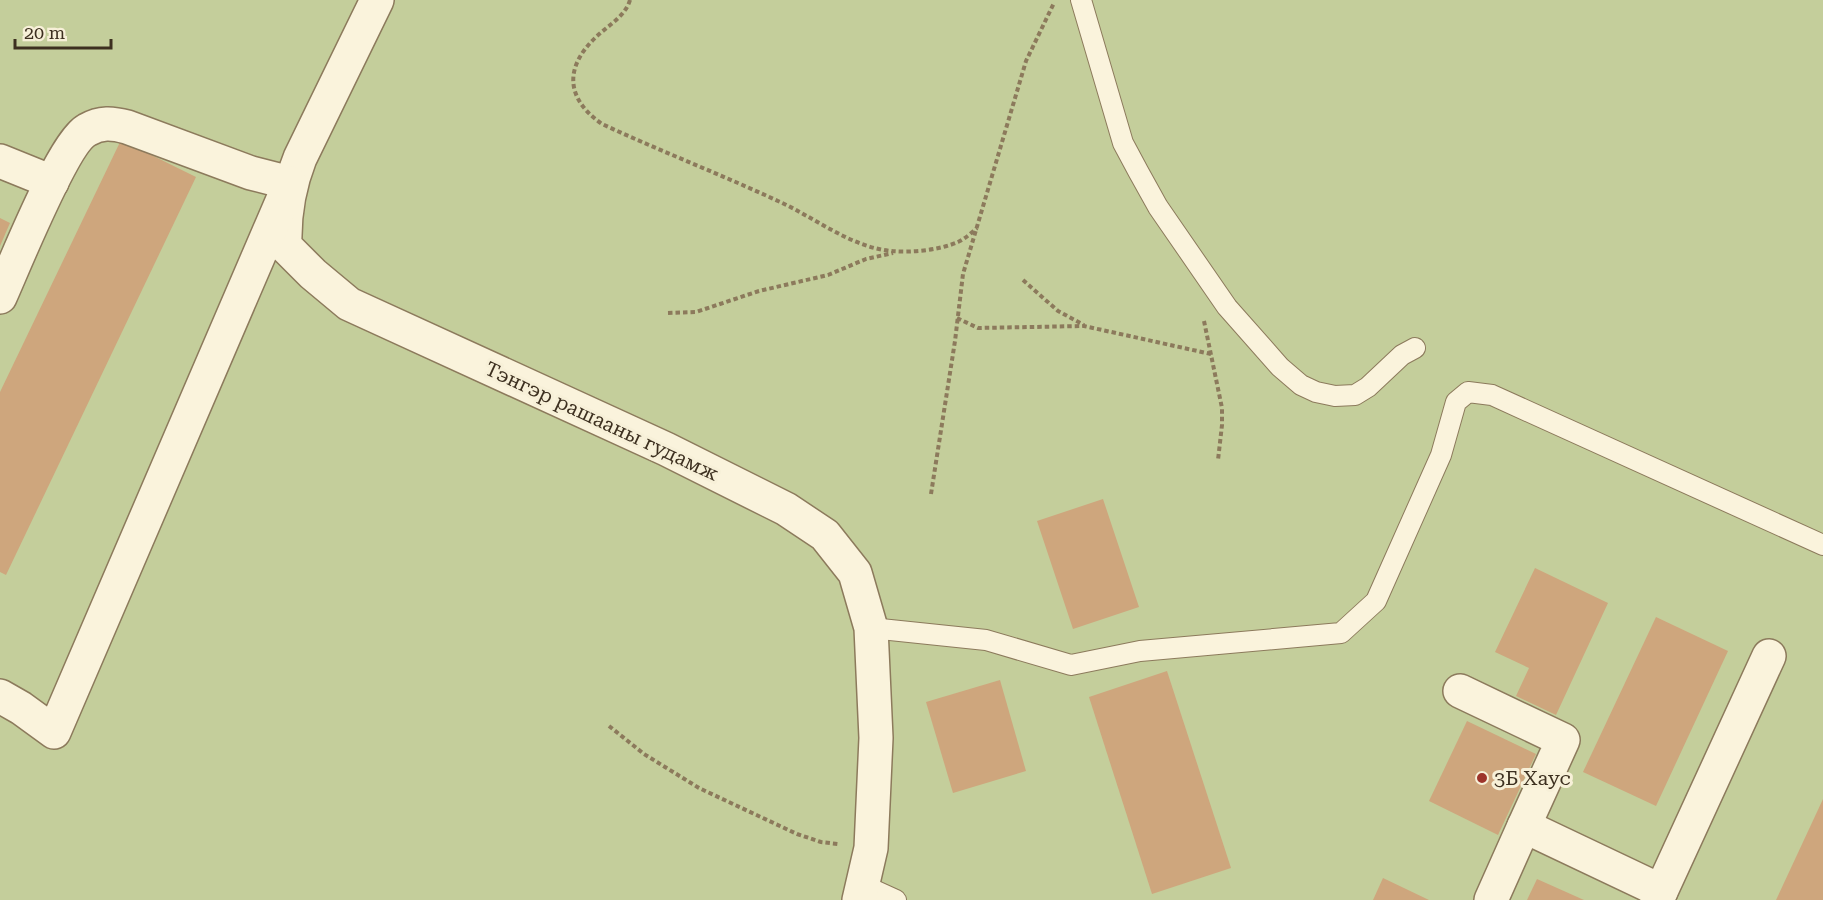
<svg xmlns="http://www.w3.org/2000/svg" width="1823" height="900" font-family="'Roboto Serif',serif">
  <rect width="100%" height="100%" fill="#f0e7c8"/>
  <rect fill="#c4ce9b" x="0" y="0" width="1823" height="900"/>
  <g fill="#cea67d">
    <path d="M121 140 196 177 6 575 0 572V392Z"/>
    <path d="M0 218 10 223 0 246Z"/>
    <path d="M1103 499 1139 607 1073 629 1037 521Z"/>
    <path d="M1535 568 1608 603 1556 715 1516 696 1529 668 1495 652Z"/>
    <path d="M1656 617 1728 651 1656 806 1583 772Z"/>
    <path d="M1167 671 1231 868 1152 894 1089 697Z"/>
    <path d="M1000 680 1026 771 953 793 926 702Z"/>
    <path d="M1467 721 1536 754 1498 835 1429 801Z"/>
    <path d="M1823 799V900H1776Z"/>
    <path d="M1383 878 1429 900H1373Z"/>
    <path d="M1537 879 1584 900H1527Z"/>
  </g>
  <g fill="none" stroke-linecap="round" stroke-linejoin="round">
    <g stroke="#8c7a5c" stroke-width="22">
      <g id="lane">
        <path d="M1081 0 1123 143 1138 171 1158 207 1227 307 1280 367 1301 385 1316 392 1335 396 1355 395 1368 387 1402 355 1415 348"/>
        <path d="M871 628 986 640 1071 665 1140 651 1341 633 1376 601 1441 455 1456 402 1468 392 1492 395 1823 545"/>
        <path d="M863 885 896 900"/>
      </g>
    </g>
    <g stroke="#8c7a5c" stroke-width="36">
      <g id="street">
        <path d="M377 0 300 158C289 186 284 215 285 246L313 274 349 304 666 449 786 509 825 535 855 573 871 628 876 738 871 848 859 900"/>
        <path d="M0 161 52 182"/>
        <path d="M0 297C14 266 63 143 87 130 101 122 112 123 127 127L251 173 290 183 54 732 21 708 0 696"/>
        <path d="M1460 691 1563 740 1524 826 1661 891"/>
        <path d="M1491 900 1524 826"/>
        <path d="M1657 900 1769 656"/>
      </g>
    </g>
    <g stroke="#8c7a5c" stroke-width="4" stroke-dasharray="4.5 3" stroke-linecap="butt">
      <path d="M630 0C625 17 607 26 595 38 564 68 566 99 602 124 660 151 720 174 778 201 814 217 850 247 891 251 911 253 940 250 958 242 965 239 971 233 977 228"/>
      <path d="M1023 280 1058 311 1084 325"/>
      <path d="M668 313 696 312 759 291 828 275 866 259 893 253"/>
      <path d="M957 318 978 328 1084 326 1211 354"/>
      <path d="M1204 321 1222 408V425L1218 460"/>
      <path d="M931 494 955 341 963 274 1026 61 1054 3"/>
      <path d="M609 726 644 754 699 788 797 834 821 842 838 844"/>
    </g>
    <use href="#lane" stroke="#faf3dc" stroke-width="20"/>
    <use href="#street" stroke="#faf3dc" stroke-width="33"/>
  </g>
  <circle fill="#9d342b" stroke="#f7f0d8" stroke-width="2" cx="1482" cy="778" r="6"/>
  <g text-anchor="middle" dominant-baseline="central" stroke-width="6" stroke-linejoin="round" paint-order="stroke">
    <g font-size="20" fill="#3d3020" stroke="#f7f0d8">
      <text transform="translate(602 421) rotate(25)">Тэнгэр рашааны гудамж</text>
    </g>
    <g font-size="20" fill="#3d3020" stroke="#f7f0d8" text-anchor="start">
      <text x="1494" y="778">3Б Хаус</text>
    </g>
  </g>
  <path d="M15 39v9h96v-9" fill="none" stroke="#3d3020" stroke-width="3"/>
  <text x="24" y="39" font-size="18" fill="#3d3020" stroke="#f7f0d8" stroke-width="4.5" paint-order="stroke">20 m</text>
</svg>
